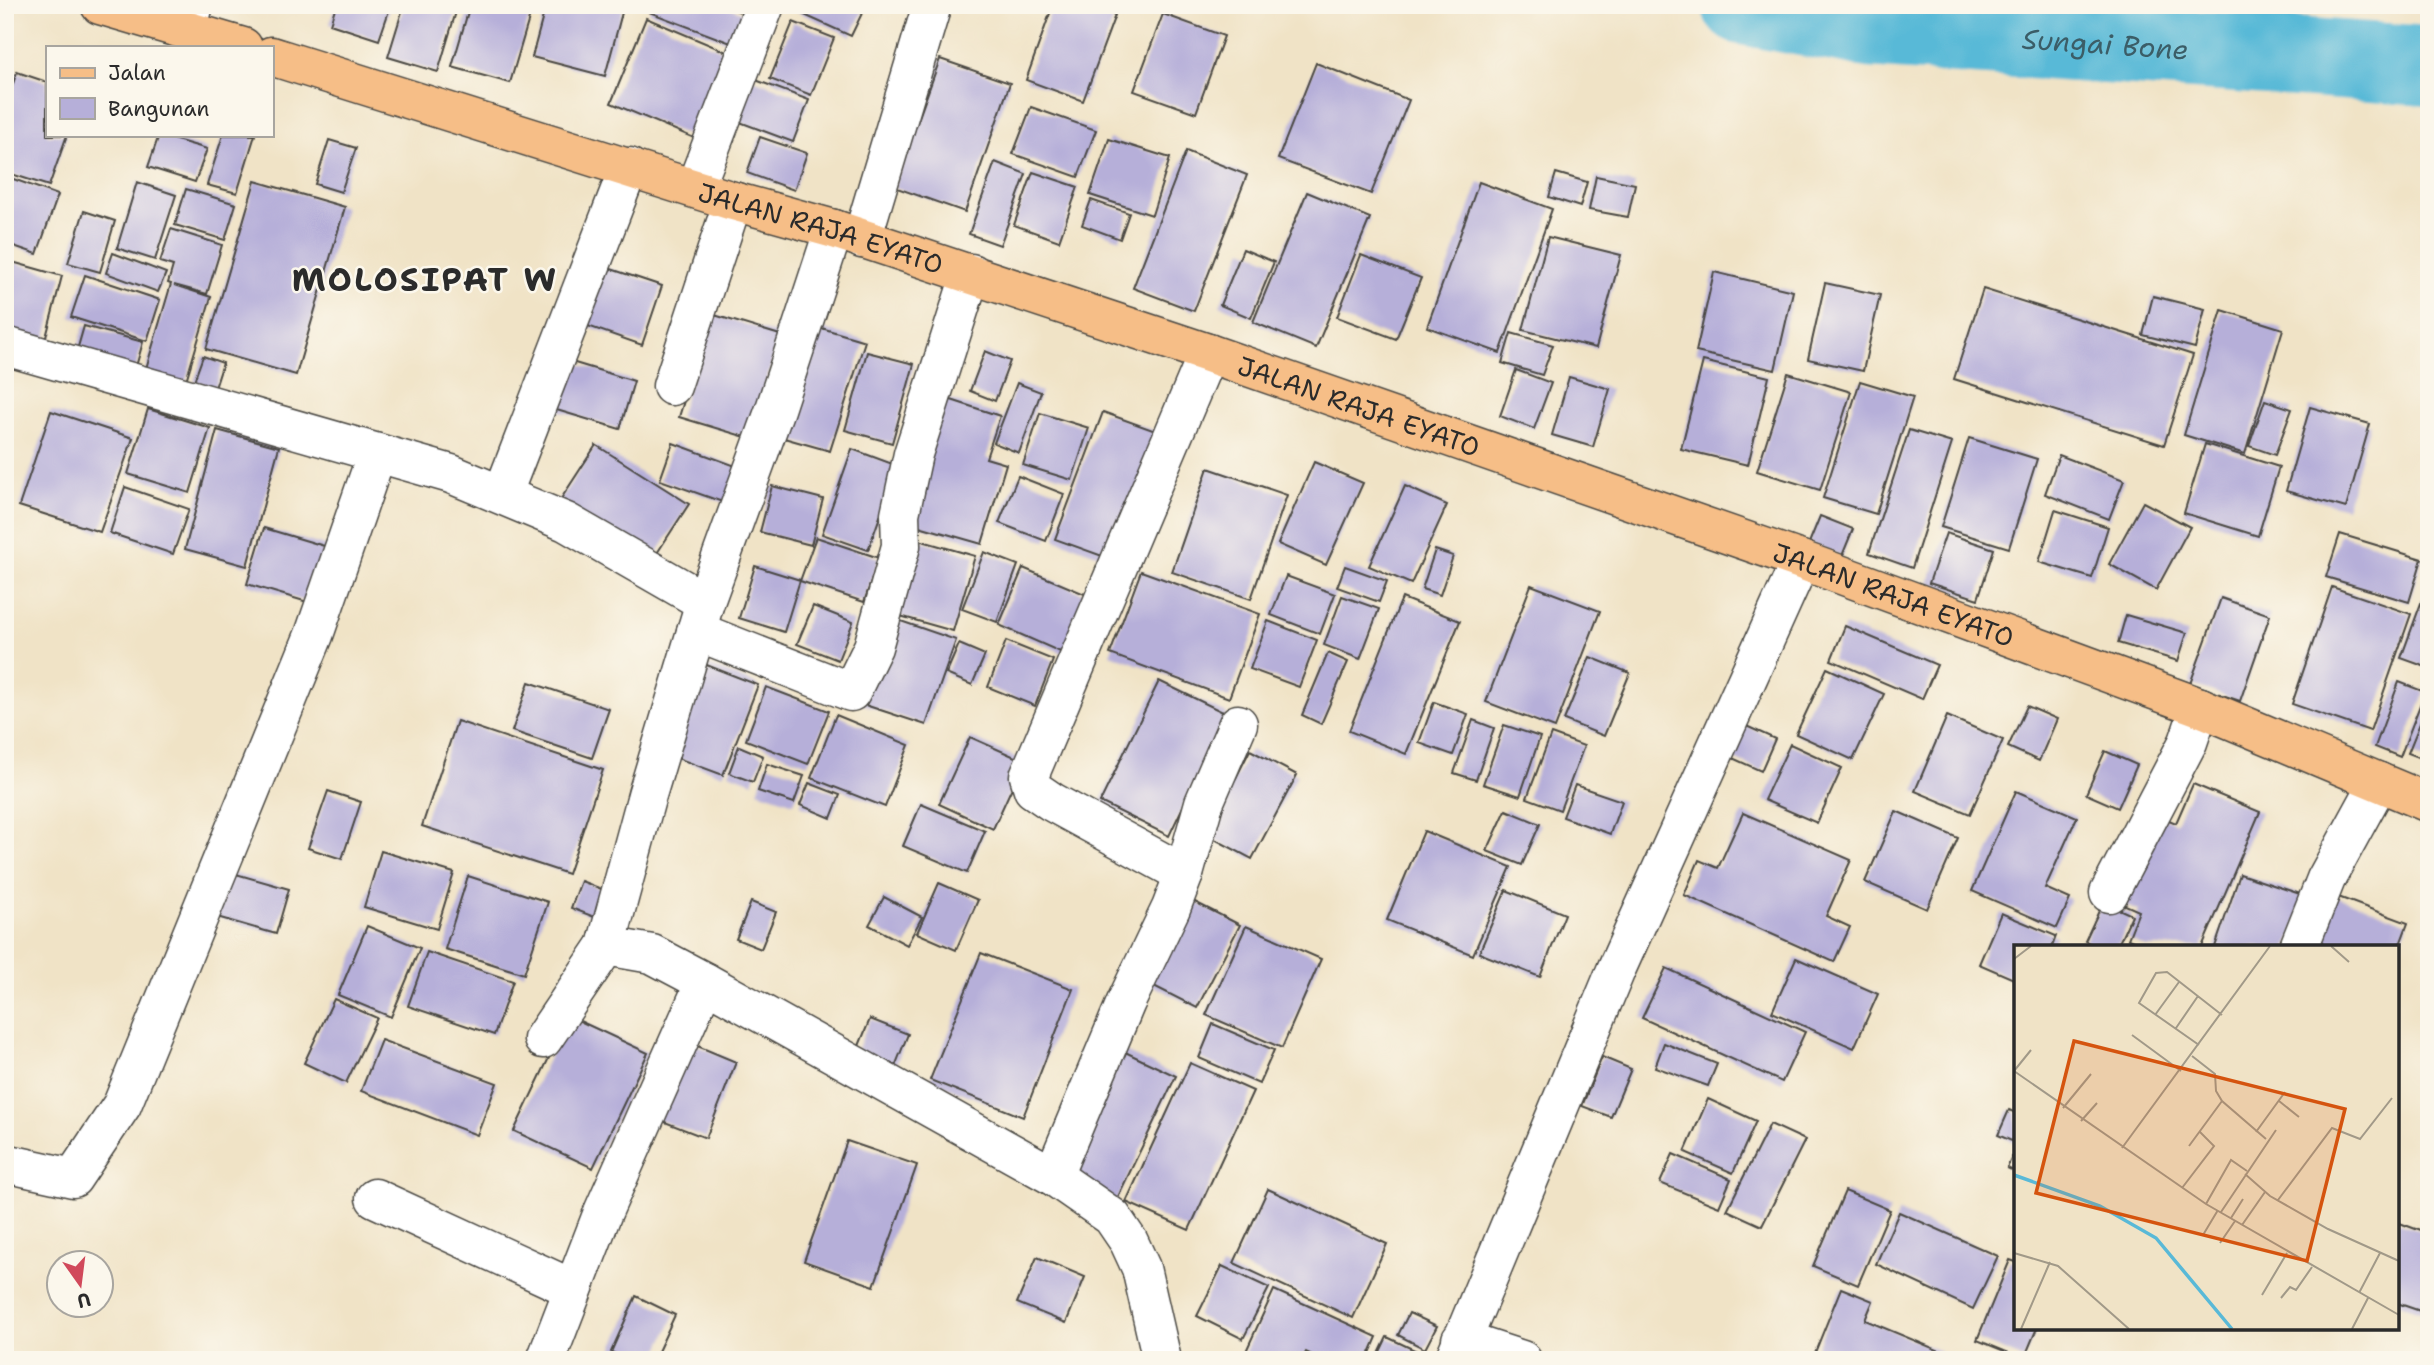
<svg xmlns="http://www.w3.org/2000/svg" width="2434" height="1365" font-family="'Shantell Sans',sans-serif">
  <rect width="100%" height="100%" fill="#fbf7ec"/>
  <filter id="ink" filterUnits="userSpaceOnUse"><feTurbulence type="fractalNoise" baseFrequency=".0143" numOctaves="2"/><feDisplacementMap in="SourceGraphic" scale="14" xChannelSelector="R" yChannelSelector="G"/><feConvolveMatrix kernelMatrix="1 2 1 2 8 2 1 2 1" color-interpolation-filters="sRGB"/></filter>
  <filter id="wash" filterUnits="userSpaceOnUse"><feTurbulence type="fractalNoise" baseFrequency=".00686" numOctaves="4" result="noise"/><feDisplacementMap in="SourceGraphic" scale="28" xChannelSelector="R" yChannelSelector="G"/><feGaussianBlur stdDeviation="1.57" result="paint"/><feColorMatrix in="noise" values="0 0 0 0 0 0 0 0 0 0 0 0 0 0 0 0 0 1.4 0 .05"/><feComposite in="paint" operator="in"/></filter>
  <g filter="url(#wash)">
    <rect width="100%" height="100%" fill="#f0e3c6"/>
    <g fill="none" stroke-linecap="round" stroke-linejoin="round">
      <path stroke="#59b9d7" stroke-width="80" id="s1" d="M1742 5 1868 28 2429 66"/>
    </g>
    <g id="blocks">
      <g fill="#b6afd9">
        <path d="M336 5H391L379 40 330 24Z"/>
        <path d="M404 5H458L438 72 388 57Z"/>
        <path d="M470 5H533L510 83 452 67Z"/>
        <path d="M546 5H624L605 76 532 57Z"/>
        <path d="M652 5H723L748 15 736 45 649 12Z"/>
        <path d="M793 5H866L851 36 791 9Z"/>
        <path d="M1053 5H1088L1115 15 1083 101 1026 80Z"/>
        <path d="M1163 14 1224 36 1196 113 1134 91Z"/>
        <path d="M646 18 729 53 694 138 611 103Z"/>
        <path d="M793 22 834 38 811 95 770 79Z"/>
        <path d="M940 59 1010 83 965 212 894 187Z"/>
        <path d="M1316 63 1409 100 1371 194 1278 159Z"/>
        <path d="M17 72 47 82V135H67L49 186 5 172V107Z"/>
        <path d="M745 76 809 100 793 142 729 118Z"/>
        <path d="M1031 107 1096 130 1078 177 1013 154Z"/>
        <path d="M159 135 207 149 195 182 148 167Z"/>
        <path d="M223 135H255L237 193 207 185Z"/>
        <path d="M760 137 807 153 794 190 747 173Z"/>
        <path d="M1109 139 1170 158 1152 215 1090 195Z"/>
        <path d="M329 140 356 148 341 192 315 184Z"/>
        <path d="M1186 151 1247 175 1194 311 1133 288Z"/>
        <path d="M995 162 1026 174 1000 245 969 234Z"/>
        <path d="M1033 172 1078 187 1059 241 1014 225Z"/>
        <path d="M1556 173 1587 182 1580 207 1549 197Z"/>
        <path d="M5 176 58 195 37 254 5 243Z"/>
        <path d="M1596 176 1635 184 1628 217 1589 210Z"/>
        <path d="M255 181 345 207 296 375 206 349Z"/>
        <path d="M137 182 176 195 155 260 117 248Z"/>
        <path d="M1479 182 1552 209 1500 353 1427 327Z"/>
        <path d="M186 189 236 204 225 240 175 225Z"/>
        <path d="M1307 192 1370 218 1316 348 1253 322Z"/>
        <path d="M1091 200 1129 213 1120 239 1082 225Z"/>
        <path d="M84 211 115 221 100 272 68 263Z"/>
        <path d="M171 229 222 245 207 294 174 285 211 297 182 394 142 382 171 284 168 283 173 266 160 262Z"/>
        <path d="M1548 237 1621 255 1596 348 1523 330Z"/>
        <path d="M1243 249 1274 262 1251 318 1220 305Z"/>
        <path d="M113 253 166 273 158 292 106 273Z"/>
        <path d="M1361 255 1421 278 1396 339 1337 317Z"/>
        <path d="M5 260 62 276 45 341 5 331Z"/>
        <path d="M599 265 662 286 642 345 579 323Z"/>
        <path d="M1714 272 1793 291 1775 370 1696 352Z"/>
        <path d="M85 275 160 300 147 341 71 317Z"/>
        <path d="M1825 283 1880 295 1863 371 1808 359Z"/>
        <path d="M1983 289 2193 355 2164 445 1954 379Z"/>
        <path d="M2153 296 2205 309 2195 348 2143 335Z"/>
        <path d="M2222 310 2283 329 2245 454 2184 435Z"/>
        <path d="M711 314 780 335 749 438 679 417Z"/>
        <path d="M84 326 143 342 133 377 74 361Z"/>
        <path d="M818 327 865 341 830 451 784 438Z"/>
        <path d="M1511 333 1553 345 1542 375 1502 363Z"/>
        <path d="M985 351 1010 361 995 401 970 391Z"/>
        <path d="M867 352 914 364 892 443 845 430Z"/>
        <path d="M203 356 223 363 215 388 194 381Z"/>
        <path d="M565 360 634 381 620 429 550 408Z"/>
        <path d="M1703 361 1769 377 1748 465 1681 449Z"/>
        <path d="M1516 370 1551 383 1534 429 1500 416Z"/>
        <path d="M1788 373 1851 392 1820 490 1757 471Z"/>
        <path d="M1569 377 1610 389 1593 447 1552 435Z"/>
        <path d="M1860 381 1913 397 1876 514 1823 498Z"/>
        <path d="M1017 383 1041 392 1019 453 994 443Z"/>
        <path d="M945 398 1000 416 986 458 1006 464 982 544 905 522Z"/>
        <path d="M2265 400 2292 409 2275 455 2249 446Z"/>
        <path d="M2310 407 2370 424 2346 508 2286 491Z"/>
        <path d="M148 409 210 428 190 493 128 474Z"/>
        <path d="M51 411 133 438 100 532 19 506Z"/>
        <path d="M1103 412 1164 434 1116 561 1055 539Z"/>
        <path d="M1040 413 1089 428 1072 480 1023 465Z"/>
        <path d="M217 430 279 447 247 566 185 549Z"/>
        <path d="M1909 430 1952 443 1912 568 1869 553Z"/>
        <path d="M1969 438 2037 459 2009 548 1941 527Z"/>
        <path d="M673 443 744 469 731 505 660 480Z"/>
        <path d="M2205 444 2279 467 2258 536 2184 513Z"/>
        <path d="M596 445 689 504 650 564 557 505Z"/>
        <path d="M852 449 898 466 868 550 822 534Z"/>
        <path d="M2059 455 2124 480 2109 519 2045 494Z"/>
        <path d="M1314 462 1363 483 1326 565 1278 544Z"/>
        <path d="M1208 468 1287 495 1251 599 1172 572Z"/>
        <path d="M1018 476 1064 494 1046 541 999 523Z"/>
        <path d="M772 486 823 499 811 545 760 532Z"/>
        <path d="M1405 486 1447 505 1411 584 1369 566Z"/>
        <path d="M125 487 189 509 173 554 110 533Z"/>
        <path d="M2143 502 2190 527 2156 590 2109 564Z"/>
        <path d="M2055 510 2108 527 2092 578 2039 562Z"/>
        <path d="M1820 516 1853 529 1842 556 1809 543Z"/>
        <path d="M264 528 331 548 314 604 247 584Z"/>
        <path d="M1946 533 1994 549 1978 599 1929 583Z"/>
        <path d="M2340 534 2422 559 2409 602 2326 577Z"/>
        <path d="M816 537 879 558 864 602 800 581Z"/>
        <path d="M908 537 975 556 953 631 886 612Z"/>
        <path d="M1435 550 1453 556 1440 595 1422 589Z"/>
        <path d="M984 552 1018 565 997 622 962 609Z"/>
        <path d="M755 566 800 580 784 632 739 618Z"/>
        <path d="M1345 566 1387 581 1379 602 1337 587Z"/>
        <path d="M1023 568 1099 600 1074 658 999 625Z"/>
        <path d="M1141 571 1260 614 1229 698 1110 654Z"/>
        <path d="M1286 576 1335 594 1320 634 1271 615Z"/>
        <path d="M1531 585 1600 611 1555 728 1486 702Z"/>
        <path d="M2332 587 2411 614 2370 731 2292 704Z"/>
        <path d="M2424 595 2429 596V668L2401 658Z"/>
        <path d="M1342 596 1379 609 1360 659 1324 645Z"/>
        <path d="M1402 598 1460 621 1406 754 1349 731Z"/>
        <path d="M2221 598 2270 615 2240 701 2190 684Z"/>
        <path d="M813 606 853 622 838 660 797 644Z"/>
        <path d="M2126 615 2187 633 2178 661 2118 643Z"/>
        <path d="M889 617 956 640 926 725 859 703Z"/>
        <path d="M1268 621 1317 640 1299 687 1250 669Z"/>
        <path d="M1845 626 1937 665 1922 699 1831 660Z"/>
        <path d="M1006 641 1053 660 1035 706 988 687Z"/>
        <path d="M959 644 985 655 972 685 946 674Z"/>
        <path d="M1328 653 1348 662 1321 724 1302 715Z"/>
        <path d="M1590 657 1630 673 1604 736 1564 720Z"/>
        <path d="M704 664 758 685 723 775 669 755Z"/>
        <path d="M1827 668 1884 694 1853 760 1796 734Z"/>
        <path d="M1159 681 1227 714 1169 836 1100 802Z"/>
        <path d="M529 682 609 709 592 758 512 731Z"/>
        <path d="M2399 682 2425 692 2400 757 2375 747Z"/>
        <path d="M766 687 829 711 808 764 746 740Z"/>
        <path d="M2429 701V761L2408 753Z"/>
        <path d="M1434 702 1468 714 1453 755 1419 743Z"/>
        <path d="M2027 706 2057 719 2039 761 2008 747Z"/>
        <path d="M836 715 909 745 885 807 811 778Z"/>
        <path d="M1947 716 2003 740 1970 814 1915 791Z"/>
        <path d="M1473 720 1494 728 1476 780 1454 773Z"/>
        <path d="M457 721 603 770 568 874 422 826Z"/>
        <path d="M1504 725 1540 737 1520 796 1483 784Z"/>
        <path d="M1744 725 1775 739 1761 771 1730 757Z"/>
        <path d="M1551 734 1584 746 1560 810 1527 798Z"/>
        <path d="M970 737 1024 761 993 829 939 804Z"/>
        <path d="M1790 744 1842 768 1817 823 1764 800Z"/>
        <path d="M739 746 763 756 753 782 729 773Z"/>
        <path d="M1250 750 1297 775 1252 859 1205 834 1227 774 1236 778Z"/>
        <path d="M2105 751 2137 765 2118 808 2086 794Z"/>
        <path d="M767 764 804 776 794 803 758 791Z"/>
        <path d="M809 783 840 795 831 818 800 805Z"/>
        <path d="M2193 784 2260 812 2202 947H2147L2128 939 2139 911 2114 900 2152 813 2176 823Z"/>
        <path d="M1575 785 1622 801 1610 834 1563 817Z"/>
        <path d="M328 791 361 802 342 859 308 848Z"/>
        <path d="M2016 791 2077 817 2045 888 2070 899 2057 928 1972 891Z"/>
        <path d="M921 804 985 831 967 873 903 846Z"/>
        <path d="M1506 810 1540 824 1522 865 1487 851Z"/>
        <path d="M1896 811 1958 838 1927 909 1865 882Z"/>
        <path d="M1743 813 1851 860 1826 916 1850 927 1834 962 1684 895 1699 860 1718 868Z"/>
        <path d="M1424 831 1511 867 1473 955 1387 920Z"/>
        <path d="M381 851 454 873 437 929 364 907Z"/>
        <path d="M229 872 289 889 276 934 217 917Z"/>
        <path d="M2240 874 2306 896 2288 947H2215Z"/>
        <path d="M468 876 548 902 524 974 445 949Z"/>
        <path d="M581 881 612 893 602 920 571 908Z"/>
        <path d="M939 883 978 900 956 950 917 933Z"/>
        <path d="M1506 890 1565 914 1540 977 1479 953Z"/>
        <path d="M2333 895 2408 923 2399 947H2314Z"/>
        <path d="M1183 896 1240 925 1197 1008 1140 979Z"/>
        <path d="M884 897 922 917 907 945 869 925Z"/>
        <path d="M751 902 776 912 761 949 736 939Z"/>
        <path d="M2103 902 2132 915 2117 947H2096L2085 941Z"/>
        <path d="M2001 913 2056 936 2052 947H2016V980L1979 964Z"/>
        <path d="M367 926 420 948 391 1017 338 995Z"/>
        <path d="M1246 926 1321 959 1282 1048 1206 1015Z"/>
        <path d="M427 952 513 981 494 1035 408 1006Z"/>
        <path d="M981 953 1073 989 1023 1117 930 1080Z"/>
        <path d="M1796 958 1878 994 1854 1048 1772 1012Z"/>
        <path d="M1666 968 1805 1032 1782 1082 1642 1018Z"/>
        <path d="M334 999 377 1018 346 1083 304 1063Z"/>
        <path d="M569 1016 648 1053 593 1168 514 1131Z"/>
        <path d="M870 1019 908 1034 892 1074 854 1058Z"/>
        <path d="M1213 1024 1274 1050 1259 1084 1199 1058Z"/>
        <path d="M381 1040 497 1083 477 1135 361 1091Z"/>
        <path d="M688 1042 736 1062 706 1138 657 1119Z"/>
        <path d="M1664 1043 1717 1064 1708 1086 1655 1067Z"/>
        <path d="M1123 1051 1176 1076 1115 1203 1062 1179Z"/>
        <path d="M1602 1057 1631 1069 1611 1117 1582 1106Z"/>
        <path d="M1190 1063 1253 1091 1189 1230 1126 1202Z"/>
        <path d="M1708 1099 1756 1121 1733 1173 1685 1152Z"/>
        <path d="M2009 1110 2016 1113V1143L1998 1135Z"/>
        <path d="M1770 1124 1805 1140 1762 1226 1727 1210Z"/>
        <path d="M847 1141 917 1165 874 1286 804 1261Z"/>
        <path d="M2016 1148V1172L2007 1168Z"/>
        <path d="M1673 1154 1731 1179 1719 1207 1660 1183Z"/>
        <path d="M1268 1189 1387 1244 1353 1318 1234 1263Z"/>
        <path d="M1845 1191 1890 1210 1858 1285 1813 1266Z"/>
        <path d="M1899 1212 1998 1256 1973 1309 1876 1264Z"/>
        <path d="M2397 1222 2429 1234V1314L2397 1303Z"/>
        <path d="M1037 1257 1085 1277 1066 1323 1017 1303Z"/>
        <path d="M2010 1260 2016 1262V1328H2037L2024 1359 1977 1340Z"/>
        <path d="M1222 1266 1269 1288 1243 1339 1197 1316Z"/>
        <path d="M1841 1288 1873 1301 1865 1320 1940 1351 1936 1360H1812Z"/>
        <path d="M1274 1290 1377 1337 1367 1360H1322L1306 1352 1302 1360H1242Z"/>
        <path d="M636 1296 675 1315 654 1360H629L611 1352Z"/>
        <path d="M1409 1313 1437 1326 1425 1349 1398 1335Z"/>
        <path d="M1387 1337 1423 1354 1420 1360H1376Z"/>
      </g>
    </g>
  </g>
  <g filter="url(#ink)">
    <use href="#blocks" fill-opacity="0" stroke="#494742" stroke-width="2"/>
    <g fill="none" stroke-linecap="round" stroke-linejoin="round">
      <g stroke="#494742" stroke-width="41">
        <g id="minor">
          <path d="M187 30 194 5"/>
          <path d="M695 188 765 5"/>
          <path d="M862 239 932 5"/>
          <path d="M5 346 451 474 566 522 705 602"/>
          <path d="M672 386 733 201"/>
          <path d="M503 493 629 167"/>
          <path d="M696 631 851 692 873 647 901 546 900 514 913 454 971 273"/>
          <path d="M1184 874 1052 802 1033 789 1029 776 1208 353"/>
          <path d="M2109 893 2188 742 2200 707"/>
          <path d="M606 946 652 954 705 982 1053 1176 1112 1217 1129 1242 1141 1268 1162 1360"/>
          <path d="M2299 947 2326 879 2379 782"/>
          <path d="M543 1039 606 946 647 795 705 602 775 409 834 229"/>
          <path d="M5 1163 73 1178 122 1105 314 635 377 453"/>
          <path d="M1053 1176 1126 1002 1171 908 1184 874 1204 803 1238 724"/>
          <path d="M375 1198 573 1289"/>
          <path d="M1461 1340 1522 1360"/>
          <path d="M546 1360 603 1212 705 982"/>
          <path d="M1454 1360 1616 970 1801 560"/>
        </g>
      </g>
      <g stroke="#494742" stroke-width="41">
        <g id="major">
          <path d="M100 5 243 47"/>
          <path id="s2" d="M271 56 733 201 834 229 1208 353 1801 560 2200 707 2429 803"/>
        </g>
      </g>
      <use href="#minor" stroke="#fff" stroke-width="38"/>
      <use href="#major" stroke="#f6be87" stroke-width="38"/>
    </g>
  </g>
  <g text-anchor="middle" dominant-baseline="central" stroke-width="5" stroke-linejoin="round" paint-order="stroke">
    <g font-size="26" fill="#2b2b2b" stroke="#fbf7ec">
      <text stroke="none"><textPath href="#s2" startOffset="576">JALAN RAJA EYATO</textPath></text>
      <text stroke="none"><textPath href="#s2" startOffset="1143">JALAN RAJA EYATO</textPath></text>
      <text stroke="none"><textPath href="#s2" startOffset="1710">JALAN RAJA EYATO</textPath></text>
    </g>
    <g font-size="28" font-style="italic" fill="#3b5d67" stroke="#fbf7ec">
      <text stroke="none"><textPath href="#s1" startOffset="366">Sungai Bone</textPath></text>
    </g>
    <g font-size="33" font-weight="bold" letter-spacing="2" fill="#2b2b2b" stroke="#fbf7ec">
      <text x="425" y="279">MOLOSIPAT W</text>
    </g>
  </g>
  <g transform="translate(2014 945)">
    <rect width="385" height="385" fill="#f0e3c6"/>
    <path fill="none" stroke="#59b9d7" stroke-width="3.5" d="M0 230 86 261 142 293 218 384"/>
    <path fill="none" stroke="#a19988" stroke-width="2" d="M317 1 335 17M0 14 17 1M141 70 165 37M162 83 184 51M118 90 167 126M185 100 125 58 142 28 153 27 208 70M178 111 201 129 202 146 208 156 252 194M0 126 17 105M0 126 192 259 385 370M265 156 285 172M49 163 77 129M67 176 83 158M242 187 271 147M175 201 208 156M108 203 256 1M231 229 256 251 314 284 385 316M168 243 200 201 185 186M264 255 318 183 346 194 378 153M192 259 217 215 233 226M207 267 262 185M217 273 229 254M228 280 251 247M189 290 204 265M206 298 221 276M0 308 44 321 115 384M345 348 366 308M248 350 273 308M267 353 276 342 282 345 298 322M7 384 36 317M338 384 354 353"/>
    <path fill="#d5540f" fill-opacity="0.15" stroke="#d5540f" stroke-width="3.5" d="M60 96 331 164 293 316 22 248Z"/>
    <rect width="385" height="385" fill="none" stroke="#2b2b2b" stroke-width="3.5"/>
  </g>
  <rect width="2434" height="1365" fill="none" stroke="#fbf7ec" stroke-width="28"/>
  <rect x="46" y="46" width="228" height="91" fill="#fbf7ec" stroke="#a8a59f" stroke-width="2"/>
  <rect x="60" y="68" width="35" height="10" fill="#f6be87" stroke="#a8a59f" stroke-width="2"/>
  <text x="108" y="80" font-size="21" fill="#2b2b2b">Jalan</text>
  <rect x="60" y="98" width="35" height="21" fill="#b6afd9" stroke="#a8a59f" stroke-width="2"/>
  <text x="108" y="116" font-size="21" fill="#2b2b2b">Bangunan</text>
  <g transform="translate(80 1284) rotate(166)"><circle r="33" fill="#fbf7ec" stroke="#a8a59f" stroke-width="2"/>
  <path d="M0-5L12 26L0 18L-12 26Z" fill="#d1495b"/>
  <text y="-10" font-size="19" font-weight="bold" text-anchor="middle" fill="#2b2b2b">U</text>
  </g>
</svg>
